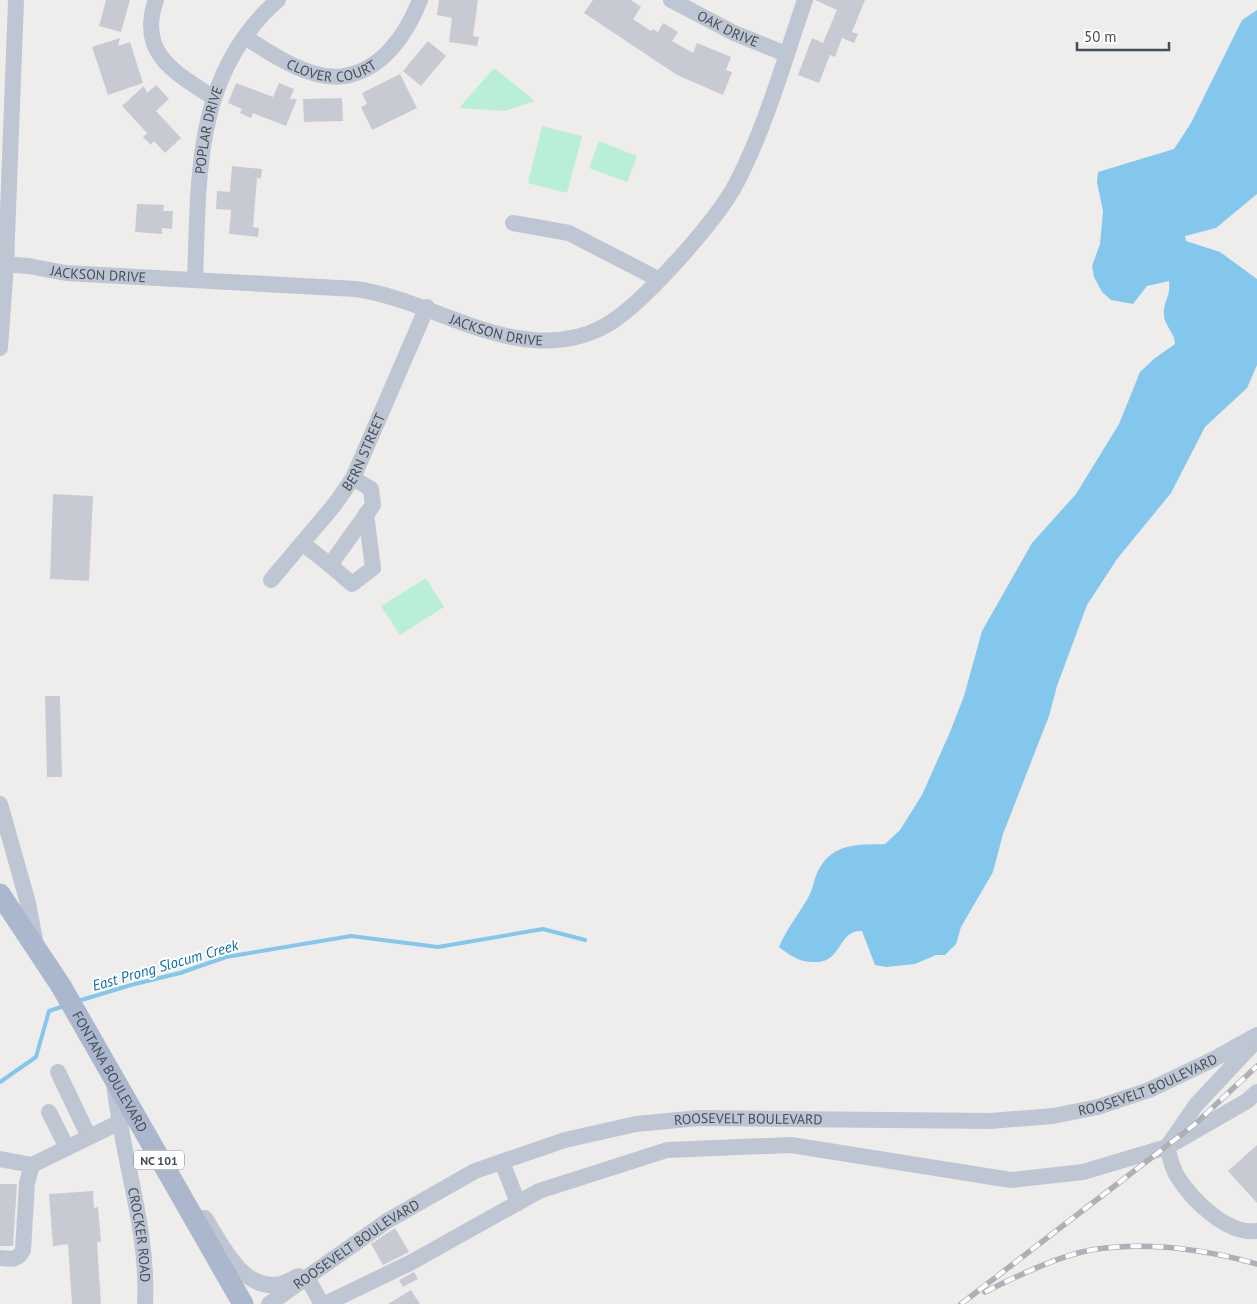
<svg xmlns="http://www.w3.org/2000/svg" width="1257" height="1304" font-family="'PT Sans',sans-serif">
  <rect width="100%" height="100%" fill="#efedec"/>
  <g fill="#b9efd6">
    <path d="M494 68 535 101 505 111 459 108Z"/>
    <path d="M542 126 582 136 567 193 528 183Z"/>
    <path d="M599 141 637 156 627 182 589 168Z"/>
    <path d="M426 578 444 607 400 635 381 606Z"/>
  </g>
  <path fill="#84c7ed" d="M1257 10V194L1216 228 1185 236 1186 241 1220 252 1257 279V365L1247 388 1205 427 1171 493 1117 559 1087 605 1057 686 1049 716 1003 834 993 872 961 927 956 944 945 955H936L915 964 886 967 875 965 862 931C838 929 842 964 814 962 799 962 791 956 779 947 787 928 799 914 809 896 813 889 814 879 818 871 833 842 858 845 885 844L900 830 922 795 950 732 964 696 982 631 1032 543 1076 494 1119 424 1140 372 1155 358 1175 344C1175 333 1164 325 1164 315 1163 301 1171 297 1169 281L1147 286 1133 304 1111 300 1102 292 1094 277 1092 266 1100 244 1103 211 1097 182 1098 172 1174 149 1191 123 1242 20Z"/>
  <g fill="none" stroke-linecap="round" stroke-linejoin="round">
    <g stroke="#84c7ed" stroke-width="4">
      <path d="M78 1001 131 985 180 973 226 957 351 936 438 947 543 929 585 940"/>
      <path d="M0 1082 36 1057 49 1011 64 1006"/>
    </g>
  </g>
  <g fill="#c8cad3">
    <path d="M106 0H130L121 32 99 26Z"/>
    <path d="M439 0H478L473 36 479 37 477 46 449 42 452 18 437 15Z"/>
    <path d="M593 0H631L641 7 633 19 651 31 653 29 658 32 663 23 678 32 672 41 693 53 697 43 731 57 726 70 732 72 723 95 677 75 584 13Z"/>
    <path d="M815 0H865L852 32 858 34 854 43 842 38 835 57 830 55 819 83 798 75 812 38 823 43 837 10Z"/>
    <path d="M120 38 118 46 130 42 143 83 108 95 92 47Z"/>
    <path d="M428 41 446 56 421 86 403 71Z"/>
    <path d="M400 74 417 108 372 130 361 107 367 104 362 93Z"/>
    <path d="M236 83 273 97 279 83 294 89 290 99H297L286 126 253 113 251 118 240 113 242 109 228 103Z"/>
    <path d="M156 85 169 99 156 111 181 138 165 153 154 141 151 145 143 137 147 133 122 106 144 86 147 93Z"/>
    <path d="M342 98 343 121 304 122 303 99Z"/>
    <path d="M232 166 262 169 261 178H257L253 227 259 228 258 237 229 234 231 210 216 209 217 191 230 192Z"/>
    <path d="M137 204 164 205 163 211H173L172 229 162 228V234L135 232Z"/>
    <path d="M53 494 93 496 89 581 50 579Z"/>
    <path d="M45 696H60L62 777H47Z"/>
    <path d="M1257 1145V1203L1228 1171Z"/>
    <path d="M0 1184H17L13 1246H0Z"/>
    <path d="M93 1191 94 1208 98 1207 101 1242H97L101 1304H72L68 1244 53 1246 49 1194Z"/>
    <path d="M395 1228 409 1252 383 1265 371 1244Z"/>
    <path d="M414 1272 418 1279 403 1287 399 1280Z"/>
    <path d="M411 1290 420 1304H388Z"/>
  </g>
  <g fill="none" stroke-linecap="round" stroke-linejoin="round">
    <g stroke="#bfc6d3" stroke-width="16">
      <path d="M156 0C137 53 175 73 214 98"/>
      <path id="s1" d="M671 0 734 33 786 54"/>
      <path id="s2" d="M245 37C271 54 312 82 344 76 383 70 407 33 420 0"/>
      <path d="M513 223 569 233 658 279"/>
      <path id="s3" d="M0 264 29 266 66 273 356 289C417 298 472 335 533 340 557 342 582 338 603 327 640 308 716 221 736 184 766 126 784 61 805 0"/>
      <path id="s4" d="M195 280C199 178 193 74 278 0"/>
      <path d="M0 348 6 264 16 0"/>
      <path d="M302 543 330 565 373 505 371 489 353 478"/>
      <path d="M330 565 352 584 373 568 366 514"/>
      <path id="s5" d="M271 580 335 504 353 478 427 307"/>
      <path d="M0 804 28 903 36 945"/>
      <path d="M1254 1043 1196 1105 1167 1147C1170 1157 1172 1168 1177 1176 1192 1200 1227 1235 1257 1231"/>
      <path d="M58 1072 89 1137"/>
      <path id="s6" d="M114 1081C121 1156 149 1228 145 1304"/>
      <path d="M49 1112 67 1148"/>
      <path d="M0 1159 32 1165 120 1122"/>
      <path d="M502 1162 518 1203"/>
      <path d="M205 1218C221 1243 243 1293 281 1284 287 1282 294 1278 299 1276"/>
      <path d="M0 1258C11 1259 18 1261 23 1250L27 1183 32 1165"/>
      <path d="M307 1278 322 1304"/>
      <path id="s7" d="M269 1304 387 1221 475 1171 565 1140 636 1124 699 1118 990 1121 1053 1116 1098 1107 1149 1090 1214 1059 1257 1035"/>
      <path d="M325 1304 410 1263 539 1191 667 1150 791 1145 1011 1180 1083 1172 1167 1147 1247 1101 1257 1092"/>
    </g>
    <path stroke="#abb7cd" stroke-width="21" id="s8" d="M0 894 61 986 243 1304"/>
    <g stroke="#aeb0b7" stroke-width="5.5">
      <g id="rail">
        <path d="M985 1292C1015 1277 1058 1256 1091 1250 1148 1241 1203 1249 1257 1264"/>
        <path d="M961 1304 1194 1125 1257 1066"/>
      </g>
    </g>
    <use href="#rail" stroke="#fff" stroke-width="4" stroke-dasharray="11" stroke-linecap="butt"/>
  </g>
  <g text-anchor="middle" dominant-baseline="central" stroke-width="4" stroke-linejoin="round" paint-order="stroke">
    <rect fill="#fff" stroke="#7c828c" stroke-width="1" x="134" y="1150.5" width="50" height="19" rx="4"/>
    <g font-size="12" font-weight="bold" fill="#444d5a">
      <text x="159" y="1160">NC 101</text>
    </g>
    <g font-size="14" fill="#444d5a" stroke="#fff">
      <text stroke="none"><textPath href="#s1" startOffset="64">OAK DRIVE</textPath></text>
      <text stroke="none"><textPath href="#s2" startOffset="96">CLOVER COURT</textPath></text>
      <text stroke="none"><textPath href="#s4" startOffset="151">POPLAR DRIVE</textPath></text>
      <text stroke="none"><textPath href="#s3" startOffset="99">JACKSON DRIVE</textPath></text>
      <text stroke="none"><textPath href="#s3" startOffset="504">JACKSON DRIVE</textPath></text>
      <text stroke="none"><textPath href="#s5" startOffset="159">BERN STREET</textPath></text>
      <text stroke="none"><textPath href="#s8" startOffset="209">FONTANA BOULEVARD</textPath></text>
      <text stroke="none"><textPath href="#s7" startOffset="931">ROOSEVELT BOULEVARD</textPath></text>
      <text stroke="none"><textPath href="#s7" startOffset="526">ROOSEVELT BOULEVARD</textPath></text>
      <text stroke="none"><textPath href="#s6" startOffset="156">CROCKER ROAD</textPath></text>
      <text stroke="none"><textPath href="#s7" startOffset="106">ROOSEVELT BOULEVARD</textPath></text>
    </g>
    <g font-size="15" font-style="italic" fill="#096fa9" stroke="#fff">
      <text transform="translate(165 965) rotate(-16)">East Prong Slocum Creek</text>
    </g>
  </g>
  <path d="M1077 42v8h92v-8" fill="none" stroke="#444d5a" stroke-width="2.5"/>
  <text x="1084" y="42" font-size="15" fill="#444d5a" stroke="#ffffff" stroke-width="4" paint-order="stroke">50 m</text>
</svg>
